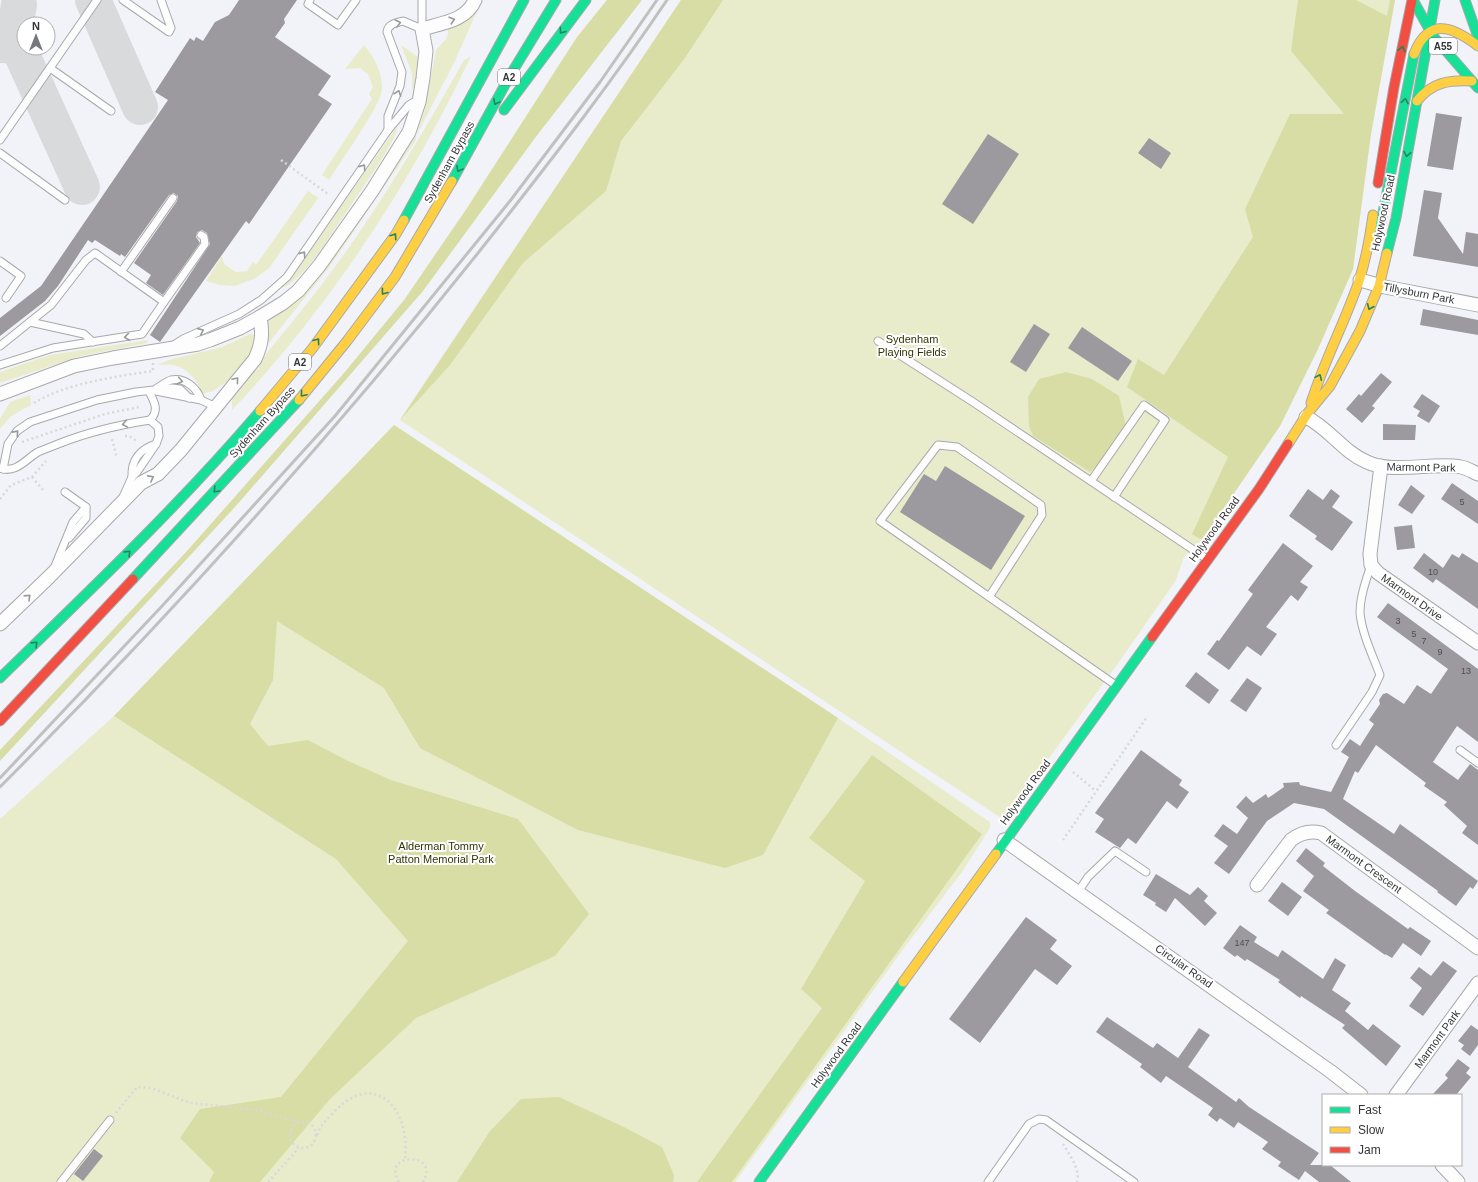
<svg xmlns="http://www.w3.org/2000/svg" width="1478" height="1182" font-family="Helvetica,sans-serif">
  <rect width="100%" height="100%" fill="#f2f3f8"/>
  <g fill="#e8ecca">
    <path d="M681 0H1395L1371 134 1353 269 1318 349 1280 426 1202 540 1184 557 1176 580 1119 662 1004 820 400 420Z"/>
    <path d="M477 11 455 61 416 136V140L330 266 267 345V322L294 303 328 265 416 136 425 109 436 50 446 39 448 34V25L471 16Z"/>
    <path d="M364 45C374 57 383 73 382 90 380 107 340 162 329 180L322 175 372 99 369 94 373 87 368 74 360 68 345 69Z"/>
    <path d="M401 45 418 57 414 87 412 89V73Z"/>
    <path d="M471 56C412 182 328 309 232 410V396C262 358 294 321 323 283 376 213 421 137 464 60Z"/>
    <path d="M396 128 397 131C383 161 363 186 345 214 330 235 306 278 282 288L299 267Z"/>
    <path d="M308 191 318 198 270 267 256 278 235 286 220 285 206 281 222 256 224 264 236 272 247 271 253 262 256 265Z"/>
    <path d="M250 334 257 335V347L236 375 213 391 201 394C200 381 186 367 173 365 168 364 162 365 157 365L169 360 222 347Z"/>
    <path d="M148 340 147 343 81 356 0 383V372L50 355Z"/>
    <path d="M30 395 31 405 11 416 0 429V419L10 402Z"/>
    <path d="M394 425 838 718 990 822V828L962 872 904 948 735 1182H0V819L114 716Z"/>
  </g>
  <g fill="#d8dda6">
    <path d="M607 0H642L535 138 423 291 235 507 0 761V750L187 551 344 373 404 300 467 208 577 37Z"/>
    <path d="M681 0H723L685 58 621 141 606 191 523 263 450 365 400 420Z"/>
    <path d="M1298 0H1356L1387 16 1390 0H1395L1371 134 1353 269 1318 349 1280 426 1202 540 1192 534 1228 457 1127 387 1138 359 1164 375 1253 237 1245 209 1290 114H1344L1291 51Z"/>
    <path d="M1066 372 1092 379 1119 396 1126 427 1114 449 1090 472 1033 436 1029 426 1028 397 1039 379Z"/>
    <path d="M394 425 838 718 763 855 725 868 578 830 420 748 384 688 277 621 273 680 250 724 268 746 308 740 346 760 391 780 518 819 589 914 555 956 416 1018 330 1099 260 1182H209L214 1172 180 1138 200 1109 281 1097 408 941 336 859 114 716Z"/>
    <path d="M872 755 982 834 732 1182H697L822 1008 801 989 865 881 809 838Z"/>
    <path d="M559 1097 624 1127 662 1147 674 1175 673 1182H457L490 1131 521 1099Z"/>
  </g>
  <g fill="none" stroke-linecap="round" stroke-linejoin="round">
    <g stroke="#d9dadc" stroke-width="36">
      <path d="M93 0 140 107"/>
      <path d="M0 45 18 46 15 27 19 5"/>
      <path d="M18 46 82 187"/>
    </g>
  </g>
  <g fill="#9c9a9e">
    <path d="M239 0H297L284 19 285 23 275 37 331 76 318 95 332 104 249 224 246 221 160 342 150 335 210 244 207 233 202 230 197 232 196 237 200 243 163 295 146 283 151 275 134 263 177 201 178 196 174 193 169 195 125 257 121 254 120 256 95 240 92 243 88 240 58 286 45 301 0 336V318L41 286 168 100 155 92 190 38 194 41 196 37 203 41 215 22 229 15Z"/>
    <path d="M1436 113 1462 117 1453 170 1427 166Z"/>
    <path d="M988 134 1019 154 973 224 942 204Z"/>
    <path d="M1149 138 1171 153 1161 169 1138 153Z"/>
    <path d="M1424 190 1442 193 1438 218 1463 254 1466 232 1478 234V267L1413 256Z"/>
    <path d="M1423 309 1478 320V335L1420 325Z"/>
    <path d="M1034 324 1050 334 1026 372 1010 362Z"/>
    <path d="M1082 327 1132 361 1118 381 1068 348Z"/>
    <path d="M1381 373 1392 382 1372 406 1375 408 1362 423 1346 409 1359 394 1361 396Z"/>
    <path d="M1422 394 1440 406 1429 423 1417 416 1420 411 1413 407Z"/>
    <path d="M1383 424 1416 425 1415 440H1383Z"/>
    <path d="M945 466 1025 516 991 570 900 512 924 474 936 481Z"/>
    <path d="M1452 483 1478 501V524L1441 499Z"/>
    <path d="M1411 485 1425 496 1412 514 1398 505Z"/>
    <path d="M1308 489 1323 500 1331 489 1340 496 1332 507 1353 522 1332 551 1315 539 1317 536 1289 516Z"/>
    <path d="M1412 525 1415 548 1397 550 1394 527Z"/>
    <path d="M1283 543 1313 566 1300 582 1308 587 1298 601 1291 595 1266 627 1277 634 1261 656 1247 646 1229 670 1207 654 1217 640 1219 641 1253 594 1248 590Z"/>
    <path d="M1424 553 1443 568 1452 554 1459 558 1462 553 1478 563V609L1436 579 1433 583 1413 568Z"/>
    <path d="M1388 603 1478 669V742L1457 726 1433 762 1458 780 1470 764 1478 770V845L1462 833 1467 826 1444 805 1447 802 1424 786 1426 783 1376 745 1358 773 1355 771 1343 799 1394 834 1400 824 1478 881 1473 889 1470 887 1456 906 1437 892 1438 891 1324 809 1294 803 1267 821 1229 874 1214 863 1228 846 1214 836 1223 824 1237 834 1248 818 1236 807 1246 796 1253 803 1266 794 1268 798 1284 787 1283 783 1299 782 1300 785 1331 792 1349 757 1341 752 1350 739 1360 746 1374 724 1369 720 1380 704 1379 700 1383 694 1387 693 1404 704 1417 685 1431 694 1448 669 1377 617Z"/>
    <path d="M1196 672 1219 690 1209 704 1185 686Z"/>
    <path d="M1247 678 1262 688 1246 712 1230 701Z"/>
    <path d="M1141 750 1182 780 1179 785 1189 792 1177 809 1167 801 1136 844 1128 838 1120 848 1095 832 1104 819 1095 813Z"/>
    <path d="M1306 848 1325 863 1323 866 1355 891 1408 929 1410 927 1431 941 1421 956 1403 943 1392 958 1385 954V955L1326 913 1329 910 1303 891 1314 876 1296 861Z"/>
    <path d="M1156 874 1190 895 1198 887 1208 896 1204 901 1217 913 1205 926 1175 898 1166 912 1155 905 1156 903 1143 895Z"/>
    <path d="M1282 882 1302 897 1288 916 1268 901Z"/>
    <path d="M1026 917 1057 940 1050 949 1072 966 1057 985 1035 969 980 1043 949 1019Z"/>
    <path d="M1240 925 1257 937 1254 942 1278 957 1282 950 1323 979 1335 958 1346 965 1332 990 1351 1003 1345 1011 1368 1030 1373 1024 1401 1046 1386 1066 1342 1028 1345 1025 1301 996 1300 998 1278 982 1280 980 1247 959 1245 961 1237 955 1235 957 1223 948Z"/>
    <path d="M1443 961 1457 971 1423 1016 1409 1006 1422 988 1410 978 1419 967 1431 976Z"/>
    <path d="M1107 1017 1153 1048 1157 1043 1178 1058 1199 1028 1210 1035 1188 1067 1236 1102 1239 1098 1249 1107 1319 1153 1310 1165H1330L1351 1182H1319L1305 1171 1299 1180 1278 1166 1281 1162 1262 1149 1268 1142 1238 1122 1234 1128 1220 1118 1217 1122 1208 1115 1213 1108 1166 1076 1161 1083 1140 1067 1142 1064 1096 1032Z"/>
    <path d="M1471 1025 1478 1030V1045L1470 1056 1461 1049 1464 1045 1458 1041Z"/>
    <path d="M1458 1059 1470 1068 1466 1073 1471 1077 1456 1095H1432L1448 1078 1445 1075Z"/>
    <path d="M94 1149 103 1156 83 1181 74 1174Z"/>
  </g>
  <g fill="none" stroke-linecap="round" stroke-linejoin="round">
    <g stroke="#a8a9ac" stroke-width="9">
      <g id="lane">
        <path d="M123 0 169 32 171 28 161 0"/>
        <path d="M310 0 308 4 338 25 356 0"/>
        <path d="M50 68 111 111"/>
        <path d="M388 130V116L400 86 402 72 387 32C388 24 396 23 403 21L422 29V0"/>
        <path d="M0 140 97 0"/>
        <path d="M0 153 65 200"/>
        <path d="M0 261 21 276 6 298"/>
        <path d="M121 272 173 198"/>
        <path d="M30 322 84 334 93 342"/>
        <path d="M878 341 973 402 1207 559"/>
        <path d="M174 345 183 339 239 314 261 300 287 277 388 130 409 105 419 99"/>
        <path d="M0 346 51 305 86 260 95 253 164 302 205 244 204 237 201 235"/>
        <path d="M0 365 53 348 142 334 164 302"/>
        <path d="M157 388C161 386 167 381 171 380 185 377 197 388 201 400"/>
        <path d="M149 391C154 402 160 410 150 420"/>
        <path d="M156 391 201 400 216 407"/>
        <path d="M0 468C16 474 26 459 38 452 44 449 51 447 58 444 88 432 118 425 150 420L158 427 159 436 156 444 137 472 132 477 123 497"/>
        <path d="M3 469 8 444 17 431 30 422 97 400 136 392 172 388 180 389 189 398"/>
        <path d="M132 477C131 460 140 449 156 444"/>
        <path d="M1091 481 1144 405 1165 420 1114 497"/>
        <path d="M65 492 86 507V518L69 538"/>
        <path d="M55 566 73 522 86 507"/>
        <path d="M989 597 1042 515 1041 505 957 447 938 445 880 521 1117 686"/>
        <path d="M1336 745 1372 692 1380 675C1373 656 1362 634 1360 613 1360 597 1366 580 1371 565"/>
        <path d="M1460 750 1478 763"/>
        <path d="M1078 892 1088 877 1115 851 1146 872"/>
        <path d="M61 1182 110 1120"/>
        <path d="M988 1182 1029 1124 1039 1119 1046 1120 1134 1182"/>
      </g>
    </g>
    <g stroke="#a8a9ac" stroke-width="15">
      <g id="street">
        <path d="M1360 280 1385 287 1478 305"/>
        <path d="M0 394 74 366 113 358 198 344 210 340 240 328 260 317 283 303 298 291 319 266 372 191 409 132 419 102 423 78 426 51 422 29C442 23 466 21 475 0"/>
        <path d="M1306 417C1329 428 1343 452 1367 462 1391 474 1434 462 1461 467 1467 468 1473 472 1478 474"/>
        <path d="M1381 466 1370 554 1371 565 1378 573 1478 643"/>
        <path d="M0 624 49 577 141 483 158 474 181 450 255 359C262 344 263 334 260 317"/>
        <path d="M1004 840 1330 1071 1361 1095"/>
        <path d="M1257 885 1291 840C1300 833 1309 830 1321 833L1478 948"/>
        <path d="M1396 1095 1478 983"/>
        <path d="M1442 1165 1458 1182"/>
      </g>
    </g>
    <g stroke="#a8a9ac" stroke-width="11">
      <g id="fast">
        <path d="M1413 0 1433 36 1478 88"/>
        <path d="M1465 0 1478 37"/>
        <path d="M504 110 586 0"/>
        <path d="M452 181 511 74 556 0"/>
        <path d="M404 220 524 0"/>
        <path d="M1371 230 1381 223 1414 54"/>
        <path d="M1387 253 1396 218 1435 0"/>
        <path d="M133 579 299 400"/>
        <path d="M0 678C89 591 179 506 260 411"/>
        <path d="M996 854 1152 637"/>
        <path d="M759 1182 903 982"/>
      </g>
    </g>
    <g stroke="#a8a9ac" stroke-width="11">
      <g id="slow">
        <path d="M1414 54C1429 17 1452 26 1478 46"/>
        <path d="M1417 101C1432 82 1449 80 1472 81"/>
        <path d="M299 400 347 341 395 277 452 181"/>
        <path d="M1311 403C1324 361 1345 322 1359 281 1366 259 1370 237 1373 215"/>
        <path d="M260 411 312 349 396 234 404 220"/>
        <path d="M1288 444 1307 414 1330 386 1360 331 1379 286 1387 253"/>
        <path d="M903 982 996 854"/>
      </g>
    </g>
    <g stroke="#a8a9ac" stroke-width="11">
      <g id="jam">
        <path d="M1378 183 1394 87 1412 0"/>
        <path d="M1152 637 1259 489 1288 444"/>
        <path d="M0 721 133 579"/>
      </g>
    </g>
    <g stroke="#d8d8d9" stroke-width="2.5" stroke-dasharray="2 3" stroke-linecap="butt">
      <path d="M281 160 328 194"/>
      <path d="M34 403C64 384 118 376 153 371V363"/>
      <path d="M125 436H129L138 442"/>
      <path d="M112 439 117 458"/>
      <path d="M22 442 105 414 139 407"/>
      <path d="M32 477 44 491"/>
      <path d="M0 499 11 485 32 477 46 461"/>
      <path d="M1073 772 1096 791"/>
      <path d="M1063 840 1147 717"/>
      <path d="M116 1113 137 1087 152 1088 190 1103 258 1110 298 1122"/>
      <circle cx="303" cy="1135" r="13"/>
      <path d="M317 1135C320 1126 326 1120 333 1113 375 1067 411 1110 405 1159"/>
      <path d="M1063 1144C1069 1154 1081 1170 1077 1182"/>
      <path d="M268 1182 299 1148"/>
      <path d="M399 1182C380 1152 441 1151 423 1182"/>
    </g>
    <use href="#lane" stroke="#fdfdfe" stroke-width="7"/>
    <use href="#street" stroke="#fdfdfe" stroke-width="13"/>
    <use href="#fast" stroke="#16e098" stroke-width="9"/>
    <use href="#slow" stroke="#ffcf43" stroke-width="9"/>
    <use href="#jam" stroke="#f24e42" stroke-width="9"/>
    <g stroke="#c0c0c1" stroke-width="3">
      <path d="M0 778 163 605 335 416 510 201 600 82 657 0"/>
      <path d="M0 787C175 611 343 425 497 229 556 154 614 79 667 0"/>
    </g>
  </g>
  <defs><path id="oneway-chevron" d="M-2-3.5L2.5 0L-2 3.5" fill="none" stroke-width="1.6" stroke-linecap="round" stroke-linejoin="round"/></defs>
  <g stroke="#98999b">
    <use href="#oneway-chevron" transform="translate(452 20) rotate(-18)"/>
    <use href="#oneway-chevron" transform="translate(398 23) rotate(-14)"/>
    <use href="#oneway-chevron" transform="translate(398 93) rotate(-71)"/>
    <use href="#oneway-chevron" transform="translate(363 167) rotate(-55)"/>
    <use href="#oneway-chevron" transform="translate(303 254) rotate(-55)"/>
    <use href="#oneway-chevron" transform="translate(201 331) rotate(-24)"/>
    <use href="#oneway-chevron" transform="translate(127 337) rotate(172)"/>
    <use href="#oneway-chevron" transform="translate(236 380) rotate(-50)"/>
    <use href="#oneway-chevron" transform="translate(180 381) rotate(11)"/>
    <use href="#oneway-chevron" transform="translate(125 424) rotate(170)"/>
    <use href="#oneway-chevron" transform="translate(16 433) rotate(-48)"/>
    <use href="#oneway-chevron" transform="translate(151 478) rotate(-28)"/>
    <use href="#oneway-chevron" transform="translate(28 597) rotate(-44)"/>
  </g>
  <g stroke="#268263">
    <use href="#oneway-chevron" transform="translate(562 31) rotate(126)"/>
    <use href="#oneway-chevron" transform="translate(1402 49) rotate(-77)"/>
    <use href="#oneway-chevron" transform="translate(1405 101) rotate(-79)"/>
    <use href="#oneway-chevron" transform="translate(496 102) rotate(118)"/>
    <use href="#oneway-chevron" transform="translate(1407 154) rotate(100)"/>
    <use href="#oneway-chevron" transform="translate(459 169) rotate(119)"/>
    <use href="#oneway-chevron" transform="translate(394 236) rotate(-56)"/>
    <use href="#oneway-chevron" transform="translate(384 292) rotate(127)"/>
    <use href="#oneway-chevron" transform="translate(1370 307) rotate(113)"/>
    <use href="#oneway-chevron" transform="translate(317 341) rotate(-54)"/>
    <use href="#oneway-chevron" transform="translate(1319 377) rotate(-66)"/>
    <use href="#oneway-chevron" transform="translate(303 394) rotate(130)"/>
    <use href="#oneway-chevron" transform="translate(216 490) rotate(133)"/>
    <use href="#oneway-chevron" transform="translate(128 553) rotate(-44)"/>
    <use href="#oneway-chevron" transform="translate(35 644) rotate(-44)"/>
  </g>
  <g text-anchor="middle" dominant-baseline="central" stroke-width="4" stroke-linejoin="round" paint-order="stroke">
    <g font-size="9" fill="#4e4e52">
      <text x="1462" y="502">5</text>
      <text x="1433" y="572">10</text>
      <text x="1398" y="621">3</text>
      <text x="1414" y="634">5</text>
      <text x="1424" y="641">7</text>
      <text x="1440" y="652">9</text>
      <text x="1466" y="671">13</text>
      <text x="1242" y="943">147</text>
    </g>
    <g fill="#fff" stroke="#717274" stroke-width="1">
      <rect x="1429" y="38" width="28" height="16" rx="3"/>
      <rect x="498" y="69" width="22" height="16" rx="3"/>
      <rect x="289" y="354" width="22" height="16" rx="3"/>
    </g>
    <g font-size="10" font-weight="bold" fill="#343538">
      <text x="1443" y="46">A55</text>
      <text x="509" y="77">A2</text>
      <text x="300" y="362">A2</text>
    </g>
    <g font-size="11" fill="#343538" stroke="#fff">
      <text transform="translate(449 162) rotate(-61)">Sydenham Bypass</text>
      <text transform="translate(1383 213) rotate(-78)">Holywood Road</text>
      <text transform="translate(1419 293) rotate(11)">Tillysburn Park</text>
      <text transform="translate(262 422) rotate(-48)">Sydenham Bypass</text>
      <text transform="translate(1421 467) rotate(1)">Marmont Park</text>
      <text transform="translate(1214 529) rotate(-54)">Holywood Road</text>
      <text transform="translate(1412 597) rotate(35)">Marmont Drive</text>
      <text transform="translate(1025 792) rotate(-54)">Holywood Road</text>
      <text transform="translate(1364 864) rotate(36)">Marmont Crescent</text>
      <text transform="translate(1184 966) rotate(35)">Circular Road</text>
      <text transform="translate(1437 1039) rotate(-54)">Marmont Park</text>
      <text transform="translate(836 1055) rotate(-54)">Holywood Road</text>
    </g>
    <g font-size="11" fill="#313406" stroke="#fff">
      <text x="912" y="339">Sydenham<tspan x="912" dy="13">Playing Fields</tspan></text>
      <text x="441" y="846">Alderman Tommy<tspan x="441" dy="13">Patton Memorial Park</tspan></text>
    </g>
  </g>
  <rect x="1322" y="1094" width="140" height="72" fill="#ffffff" stroke="#aeaeaf"/>
  <rect x="1330" y="1107" width="20" height="6" fill="#16e098" stroke="#aeaeaf"/>
  <text x="1358" y="1114" font-size="12" fill="#343538">Fast</text>
  <rect x="1330" y="1127" width="20" height="6" fill="#ffcf43" stroke="#aeaeaf"/>
  <text x="1358" y="1134" font-size="12" fill="#343538">Slow</text>
  <rect x="1330" y="1147" width="20" height="6" fill="#f24e42" stroke="#aeaeaf"/>
  <text x="1358" y="1154" font-size="12" fill="#343538">Jam</text>
  <g transform="translate(36 36)"><circle r="19" fill="#ffffff" stroke="#aeaeaf"/>
  <path d="M0-3L7 15L0 10L-7 15Z" fill="#76787b"/>
  <text y="-6" font-size="11" font-weight="bold" text-anchor="middle" fill="#343538">N</text>
  </g>
</svg>
